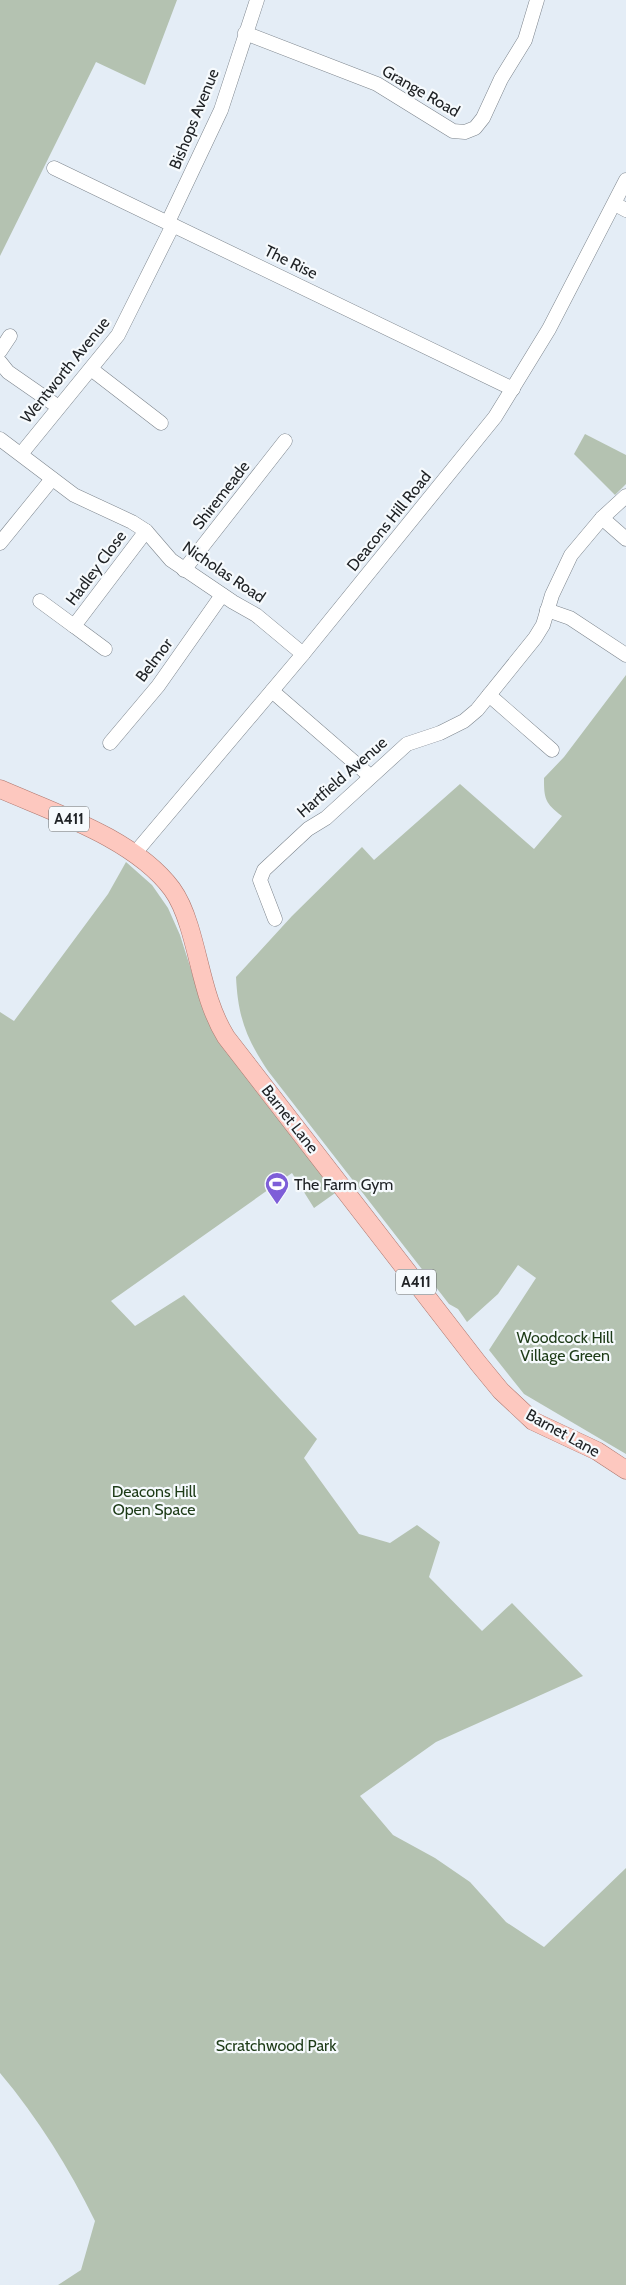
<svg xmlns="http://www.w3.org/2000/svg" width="626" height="2285" font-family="Cabin,sans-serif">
  <rect width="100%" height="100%" fill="#e4edf6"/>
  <g fill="#b4c2b1">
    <path d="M0 0H177L145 85 96 62 0 256Z"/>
    <path d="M585 434 626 455V484L615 495 574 454Z"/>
    <path d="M626 675V1454L524 1394 489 1350 536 1278 518 1265 498 1294 467 1322 458 1309 449 1304 268 1071C246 1038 238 1017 236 977L292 916 362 847 374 860 460 784 534 849 562 816C545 803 544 799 544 778L564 757Z"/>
    <path d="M126 862 152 885 168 908 180 935 199 995 338 1191 314 1208 292 1173 111 1301 135 1326 184 1295 317 1439 304 1458 359 1534 390 1543 417 1525 440 1542 429 1577 482 1631 512 1603 583 1676 436 1742 360 1796 393 1835 435 1858 470 1882 506 1922 544 1947 626 1868V2285H58L81 2270 95 2221C69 2168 38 2118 0 2073V1012L14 1021 108 894Z"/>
  </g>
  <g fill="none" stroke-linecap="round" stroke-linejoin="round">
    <g stroke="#7d858d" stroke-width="15">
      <g id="minor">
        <path d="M245 33 377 84 453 131 465 132 475 128 483 118 501 79 525 40 537 0"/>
        <path d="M54 168 513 389"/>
        <path d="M615 204 626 210"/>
        <path d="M168 222 221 110 257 0"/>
        <path d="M0 351 10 336"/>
        <path d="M0 362 8 372 57 406"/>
        <path d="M91 369 161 423"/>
        <path d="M0 439 74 495 132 522 146 531 171 560 233 602 256 615 303 654"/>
        <path d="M21 454 118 335 173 225"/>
        <path d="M602 518 626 539"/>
        <path d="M0 543 52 479"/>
        <path d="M184 570 285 441"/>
        <path d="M40 601 74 626 146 531"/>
        <path d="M547 610 570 618 626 655"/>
        <path d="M74 626 105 649"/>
        <path d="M272 691 370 776"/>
        <path d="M489 695 552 750"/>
        <path d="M110 743 158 686 222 595"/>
        <path d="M135 853 303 654 495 417 549 329 626 180"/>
        <path d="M275 919 260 880 264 870 308 829 326 818 407 744 440 733 464 721 477 710 535 638 543 625 552 595 571 555 602 518 626 496"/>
      </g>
    </g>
    <g stroke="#ae776e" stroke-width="19">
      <path id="major" d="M0 789C55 813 135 839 172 889 180 900 185 913 189 926 201 964 205 1003 226 1037L478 1363 501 1391 533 1421 597 1451 626 1470"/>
    </g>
    <use href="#minor" stroke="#fff" stroke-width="14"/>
    <use href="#major" stroke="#fdc8bf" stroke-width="18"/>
  </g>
  <defs>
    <g id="stadium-pin" transform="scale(1.25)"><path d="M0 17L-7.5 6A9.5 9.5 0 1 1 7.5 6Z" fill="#7e5ed8" stroke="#f6fafd"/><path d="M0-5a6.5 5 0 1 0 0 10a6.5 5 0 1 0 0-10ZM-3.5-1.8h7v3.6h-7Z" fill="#fff"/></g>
  </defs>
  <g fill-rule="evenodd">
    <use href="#stadium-pin" x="277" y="1184"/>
  </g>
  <g text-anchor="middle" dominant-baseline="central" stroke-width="4.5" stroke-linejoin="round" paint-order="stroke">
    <g fill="#f6fafd" stroke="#606466" stroke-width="1">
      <rect x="49" y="806.5" width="40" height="25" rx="4"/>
      <rect x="396" y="1269.5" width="40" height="25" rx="4"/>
    </g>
    <g font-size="15" font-weight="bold" fill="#202326">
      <text x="69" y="819">A411</text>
      <text x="416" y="1282">A411</text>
    </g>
    <g font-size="16" fill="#202326" stroke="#f6fafd">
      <text transform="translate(421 91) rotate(30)">Grange Road</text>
      <text transform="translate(194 119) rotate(-68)">Bishops Avenue</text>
      <text transform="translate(291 262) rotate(26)">The Rise</text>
      <text transform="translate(65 370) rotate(-51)">Wentworth Avenue</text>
      <text transform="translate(221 495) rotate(-52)">Shiremeade</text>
      <text transform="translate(389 521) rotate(-51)">Deacons Hill Road</text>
      <text transform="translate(96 568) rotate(-53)">Hadley Close</text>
      <text transform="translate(224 572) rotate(34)">Nicholas Road</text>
      <text transform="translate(154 660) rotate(-53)">Belmor</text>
      <text transform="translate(342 777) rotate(-41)">Hartfield Avenue</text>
      <text transform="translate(290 1119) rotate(52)">Barnet Lane</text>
      <text transform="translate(563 1433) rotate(29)">Barnet Lane</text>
    </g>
    <g font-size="16" fill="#202326" stroke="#f6fafd" text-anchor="start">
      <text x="294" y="1184">The Farm Gym</text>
    </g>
    <g font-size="16" fill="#1d3b17" stroke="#f6fafd">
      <text x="565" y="1337">Woodcock Hill<tspan x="565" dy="18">Village Green</tspan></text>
      <text x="154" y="1491">Deacons Hill<tspan x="154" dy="18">Open Space</tspan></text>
      <text x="276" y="2045">Scratchwood Park</text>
    </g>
  </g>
</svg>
